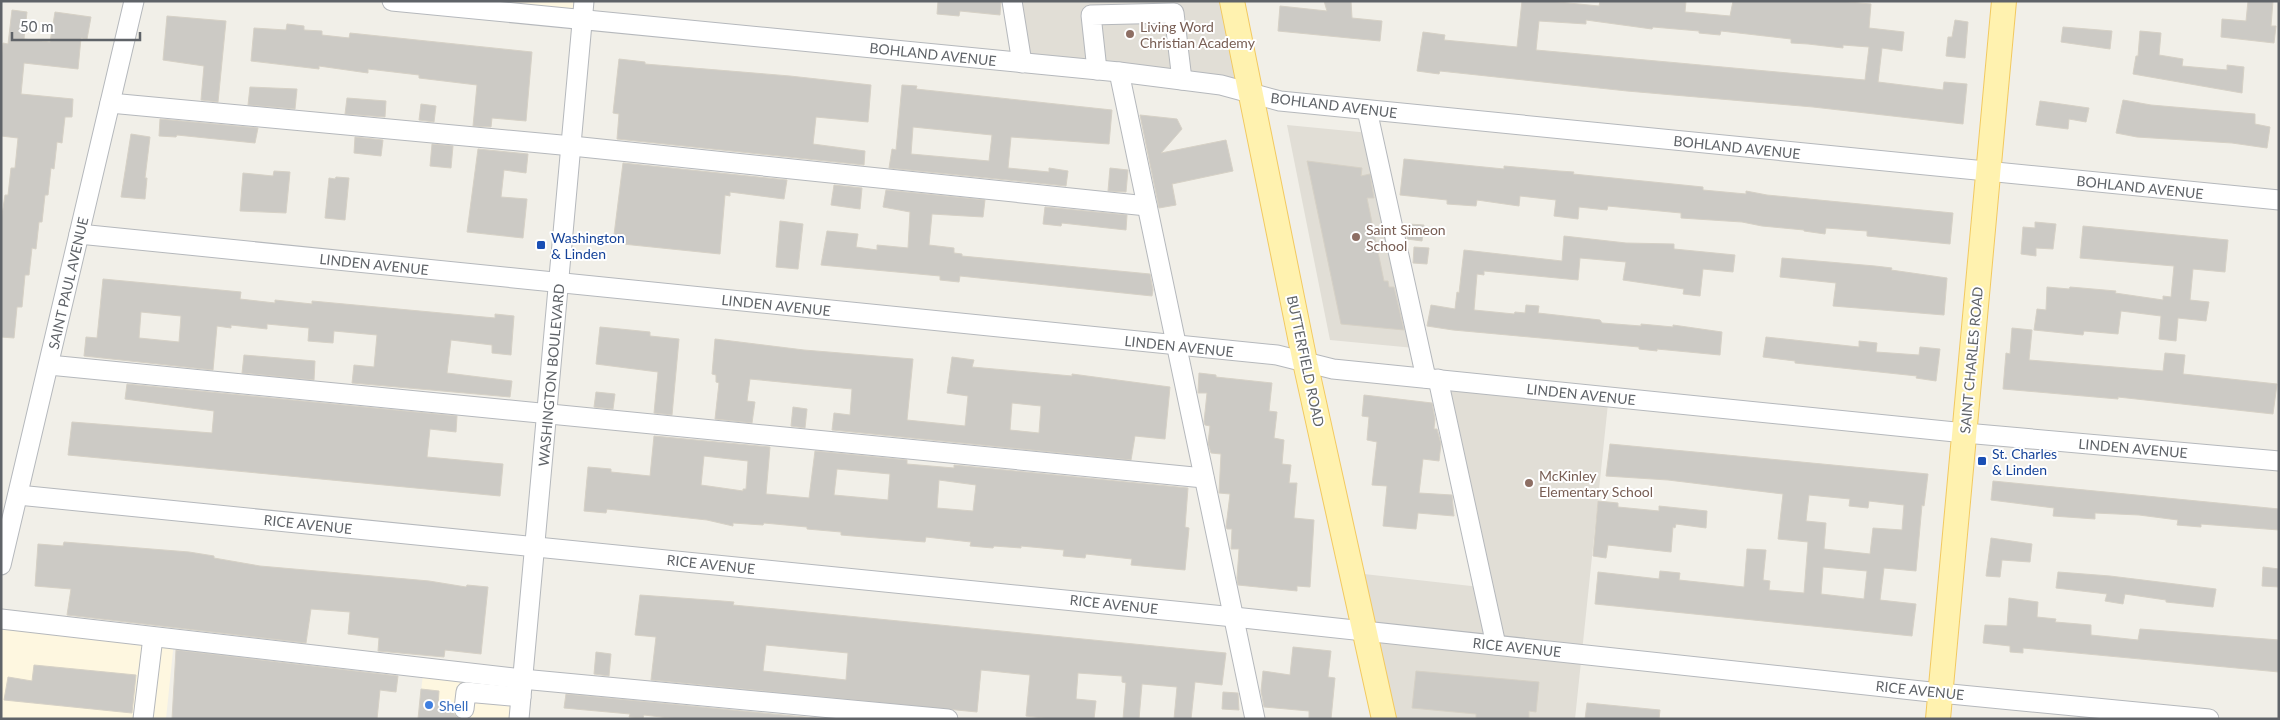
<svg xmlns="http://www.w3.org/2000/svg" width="2280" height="720" font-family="Lato,sans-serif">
  <rect width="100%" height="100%" fill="#f1efe8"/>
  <g fill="#fef7e0">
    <path d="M400 1H582L580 21Z"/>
    <path d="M1 622 174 641 166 719H1Z"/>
    <path d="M424 665 524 677 520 719H418Z"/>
  </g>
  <g fill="#e1ded6">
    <path d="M1018 1H1229L1248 95 1029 67Z"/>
    <path d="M1287 125 1380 134 1425 349 1330 340Z"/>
    <path d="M1436 382 1609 394 1575 719H1386L1355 573 1480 587Z"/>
  </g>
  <g fill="#cccac5" stroke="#d6d1c6" fill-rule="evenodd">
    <path d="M938 1H1001L1000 15 960 11 959 16 937 14Z"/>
    <path d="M1324 1H1351L1352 18 1382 21 1380 41 1278 31 1280 6 1327 11Z"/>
    <path d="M1522 1H1548L1599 6 1600 1H1686L1685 12 1730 16 1733 1H1838L1871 4 1869 28 1904 32 1902 51 1882 48 1878 82 1943 90 1944 82 1967 84 1963 124 1813 107 1627 91 1440 71 1439 74 1417 71 1423 32 1445 35 1444 40 1517 47ZM1586 20 1652 29 1653 27 1699 31V33L1720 35 1721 31 1791 39V43L1808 44 1843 48V45L1869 47 1865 80 1536 50 1539 21 1586 24Z"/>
    <path d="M2248 1H2273L2271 26H2276L2274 43 2221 37 2222 19 2246 21Z"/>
    <path d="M12 10 27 12 24 39 50 42 55 12 91 17 87 39 81 38 78 69 24 63 21 94 73 99 72 117H65L62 143 57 142 54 169 51 168 48 195H45L42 222H39L36 249 32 248 29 275H25L22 307H17L14 338 1 337V222L5 195H8L11 168H15L18 138 1 136V62L3 43 8 44Z"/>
    <path d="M167 16 226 21 218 102 201 100 204 66 163 60Z"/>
    <path d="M1955 20 1968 22 1965 58 1946 56 1948 37H1952Z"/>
    <path d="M287 24 304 26V30L322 31V35L349 38 350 33 532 52 526 121 492 118 491 127 473 126 477 85 419 78V75L368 69V73L319 66V69L251 61 254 28 286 30Z"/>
    <path d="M2063 27 2112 31 2110 49 2061 42Z"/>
    <path d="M2140 31 2161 33 2159 55 2183 59 2182 66 2227 70V65L2244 67 2242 93 2133 74 2136 56H2138Z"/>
    <path d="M619 59 645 62V64L790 76 871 85 868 122 816 117 813 144 865 151 864 165 617 139 619 114 613 113Z"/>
    <path d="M902 85 917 86 916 89 1112 110 1109 144 1011 137 1008 168 1049 172V168L1068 171 1066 186 889 168 892 149 896 150ZM913 127 992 135 989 161 911 154Z"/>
    <path d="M250 87 297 89 295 109 248 105Z"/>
    <path d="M347 98 386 101 385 117 345 114Z"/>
    <path d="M2123 100 2151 105 2255 114V124L2270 127 2267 148 2232 143 2137 137 2116 133Z"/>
    <path d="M2040 101 2089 108 2086 122 2069 119 2068 129 2036 125Z"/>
    <path d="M421 104 436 106 434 122 419 120Z"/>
    <path d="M1140 115 1177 119 1182 129 1161 153 1226 140 1233 171 1172 184 1176 205 1159 208Z"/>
    <path d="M160 119 258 128 255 143 177 135 176 137 159 136Z"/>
    <path d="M131 134 150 137 145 178H147L145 199 121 197Z"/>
    <path d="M355 137 383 140 381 156 354 153Z"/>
    <path d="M432 144 453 146 451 168 430 166Z"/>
    <path d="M478 149 528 154 526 173 504 170 501 197 527 199 523 238 467 232Z"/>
    <path d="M1404 159 1504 169V166L1559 171 1574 172 1573 174 1703 187V190L1746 194V191L1767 195 1953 213 1950 244 1867 236V231L1826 228 1825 234 1804 231V230L1762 226 1742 222 1681 218V213L1608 206 1607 210 1579 207 1578 219 1554 216 1556 200 1520 196 1519 206 1477 200 1476 206 1447 204V200L1400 195Z"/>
    <path d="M1307 161 1362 168 1361 176 1370 174 1374 198H1367L1384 281H1388L1389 287H1394L1404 330 1341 324Z"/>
    <path d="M623 163 787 180 784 199 730 192V196L725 195 720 254 613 243Z"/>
    <path d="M1110 168 1128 170 1126 192 1108 191Z"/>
    <path d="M274 171 290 172 286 213 240 211 243 173 273 176Z"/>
    <path d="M336 177 349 178 345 220 325 218 329 178 335 179Z"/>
    <path d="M834 185 862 188 860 209 831 205Z"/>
    <path d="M886 190 985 200 983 217 932 214 929 245 954 248V253L962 254V256L1150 274 1153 290 1152 296 960 276 959 282 940 280V276L821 265 827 231 858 234 856 247 877 250V245L908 248 910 212 883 207Z"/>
    <path d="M1045 207 1127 215 1126 230 1062 223 1061 226 1043 224Z"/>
    <path d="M780 221 803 224 798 269 776 267Z"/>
    <path d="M2035 222 2056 224 2053 249 2036 248V256L2021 254 2023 227 2035 228Z"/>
    <path d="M1408 224 1424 225 1422 241 1407 239Z"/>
    <path d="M2083 226 2228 240 2225 272 2193 269 2190 300 2209 302 2206 321 2178 318 2176 341 2159 339 2161 316 2121 311 2118 334 2084 331 2083 335 2034 330 2037 309 2046 310 2047 287 2069 289 2070 287 2116 291 2115 293 2163 300V296L2171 297 2174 266 2080 258Z"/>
    <path d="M1564 236 1626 243 1674 244V249L1735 255 1733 272 1703 269 1700 296 1683 294 1684 289 1623 280 1626 262 1580 258 1578 280 1484 271V275L1477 274 1474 310 1514 314 1515 312 1525 313 1526 305 1539 306 1538 313 1600 320 1602 323 1641 326V324L1673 327V325L1722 332 1720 355 1657 349V351L1639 349V347L1453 330 1427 326 1431 305 1455 309 1457 292 1459 293 1464 250 1562 261Z"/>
    <path d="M1414 247 1429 248 1427 264 1413 263Z"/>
    <path d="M1782 258 1875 266 1892 268 1891 270 1947 278 1944 315 1833 306 1836 283 1780 277Z"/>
    <path d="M103 279 241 292 240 299 275 303V300L312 304V301L495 318V314L514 316 511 355 492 353V345L451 340 447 373 512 381 510 397 352 383 354 365 374 367 377 335 334 331 333 343 308 341 309 328 267 324V329L231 325V328L217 326 213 370 84 356 86 337 97 338ZM141 312 181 316 179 342 139 338Z"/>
    <path d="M600 327 650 332V336L679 339 672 415 654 413 658 372 596 364Z"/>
    <path d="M2012 328 2032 330 2029 360 2163 371 2165 353 2185 355 2183 374 2277 384 2273 414 2118 397V399L2003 389 2006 353 2010 354Z"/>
    <path d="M1766 337 1859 347V341L1877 343 1876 352 1919 355 1920 347 1940 349 1936 381 1916 378 1917 376 1795 363V361L1763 357Z"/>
    <path d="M715 339 804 350 913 359 907 420 965 426 968 396 947 393 952 357 974 360 972 367 1072 376V374L1170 387 1165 439 1135 436 1131 460 832 430 834 413 850 415 852 389 750 379 747 401 755 402 752 423 715 419 719 383 716 382V375L712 374ZM1012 403 1041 406 1039 433 1010 430Z"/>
    <path d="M244 355 315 361 314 380 242 373Z"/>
    <path d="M1199 373 1216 375V377L1272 383 1269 411 1277 412 1274 438 1284 440 1282 464 1291 465 1289 483H1297L1294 518 1314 520 1310 587 1297 586V591L1238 585 1237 578 1239 549H1231L1232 529H1227L1226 527 1230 494 1219 493 1221 454 1211 453 1208 443 1210 426 1205 425 1204 422 1207 393H1198Z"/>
    <path d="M127 384 457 416 456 432 430 429 427 457 503 464 500 496 68 455 72 422 212 433 214 411 125 399Z"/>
    <path d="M596 392 615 394 613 409 594 407Z"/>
    <path d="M1364 395 1432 403 1435 419 1434 429H1437L1441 444 1439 461 1423 459 1419 493 1452 495 1454 516 1418 513 1416 529 1383 526 1387 486 1372 485 1377 442 1367 440 1369 417 1362 416Z"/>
    <path d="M793 407 807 409 805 428 791 426Z"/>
    <path d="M654 436 770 447 766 494 809 498 815 451 907 460V464L954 468V465L1188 488 1185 527 1189 528 1185 570 1131 565 1132 559 1086 554 1085 558 1063 556 1064 550 1021 546V548L994 546 993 548 970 546 971 542 926 537 925 542 841 535V532L807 529V527L764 523 763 525 733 523V526L707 520 607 509 606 513 584 511 588 467 611 469V472L650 476ZM704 456 748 461 746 489H743V491L701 485ZM837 469 890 474 888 500 834 495ZM939 480 976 485 973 511 937 508Z"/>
    <path d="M1610 444 1928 474 1924 506 1922 505 1916 571 1884 568 1880 600 1916 604 1912 636 1595 604 1598 572 1659 579 1660 571 1680 573 1679 580 1744 587 1747 549 1766 550 1763 580 1770 581 1769 590 1804 593 1808 542 1778 539 1783 494 1668 480 1606 476ZM1809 495 1850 499 1849 506 1868 508 1869 501 1904 505 1902 530 1873 528 1870 554 1824 549 1826 523 1806 521ZM1823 567 1867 571 1864 599 1821 594Z"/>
    <path d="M1993 481 2279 509V530L2201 524V527L2177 525 2178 520 2139 515 2095 513V519L2053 516 2054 508 1991 500Z"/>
    <path d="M1598 501 1618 503V507L1659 511V506L1707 511 1706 528 1676 524 1675 528 1673 527 1671 552 1608 545 1606 558 1593 556Z"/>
    <path d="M1991 538 2032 544 2030 562 2002 560 2000 577 1986 576Z"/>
    <path d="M64 542 189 552 214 556V558L260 566 429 581 466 587 467 585 488 587 481 654 445 650 444 657 378 651 379 638 348 634 350 612 311 609 306 643 67 615 71 589 35 586 38 544 63 546Z"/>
    <path d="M2263 567 2279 569V587L2262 586Z"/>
    <path d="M2058 572 2110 576 2216 589 2213 607 2166 602V600L2125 594 2123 604 2105 601 2107 594 2056 588Z"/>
    <path d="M640 595 722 601 734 602 733 605 776 609 1226 653 1222 685 1195 682 1191 719H1174L1177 687 1142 684 1139 719H1123L1126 683 1122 682V676L1078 673 1076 699 1096 701 1094 719H1052L1026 716 1030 675 981 670 977 712 651 680 656 637 635 635ZM766 645 848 653 846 680 763 671Z"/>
    <path d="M2009 598 2038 602 2037 617 2056 619 2055 622 2091 625V635L2138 640 2140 629 2279 640V672L2023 648V653L2010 652V646L1983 643 1985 625 2007 626Z"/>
    <path d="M1293 647 1331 651 1328 677 1335 678 1331 719H1309V711L1264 707 1261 691 1263 671 1290 675Z"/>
    <path d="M176 650 398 676 396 692 380 690 377 719H172Z"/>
    <path d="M596 652 611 654 609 676 594 674Z"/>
    <path d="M34 665 136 675 132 713 4 700 8 677 32 681Z"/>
    <path d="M1416 671 1539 682 1536 712 1529 711V719H1476V714L1412 708Z"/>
    <path d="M421 689 439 691 438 706 453 708 454 714 459 719H418Z"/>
    <path d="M1223 692 1238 693 1239 710 1222 709Z"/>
    <path d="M566 694 825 719H678L644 715 643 718 629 717 630 714 564 708Z"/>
    <path d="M1587 703 1660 710 1659 719H1585Z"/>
  </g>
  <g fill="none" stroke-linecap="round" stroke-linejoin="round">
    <g stroke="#b5b8bc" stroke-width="21">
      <g id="minor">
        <path d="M392 1 1119 72 1221 85 1280 101 2279 200"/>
        <path d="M1012 1 1022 63"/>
        <path d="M1097 70 1091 15 1174 13 1182 80"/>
        <path d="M1119 72 1255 719"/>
        <path d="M110 103 572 146 1147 206"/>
        <path d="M1367 110 1426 378"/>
        <path d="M79 234 1277 355 1333 369 1965 433 2279 461"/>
        <path d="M49 365 1204 478"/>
        <path d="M1438 379 1496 645"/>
        <path d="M18 495 1234 617 1940 693 2209 719"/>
        <path d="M1 565 134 1"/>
        <path d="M1 619 522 679 948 719"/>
        <path d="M464 709 466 692 521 697"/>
        <path d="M143 719 153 637"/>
        <path d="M519 719 584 1"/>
      </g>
    </g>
    <g stroke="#f2c960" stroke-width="26">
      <g id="major">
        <path d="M1232 1 1305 362 1384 719"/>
        <path d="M1938 719 2004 1"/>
      </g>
    </g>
    <use href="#minor" stroke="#fff" stroke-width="19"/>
    <use href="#major" stroke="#fff2af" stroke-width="24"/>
  </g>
  <g fill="#8d6e63" stroke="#fff" stroke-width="2">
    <circle cx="1130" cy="34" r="5"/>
    <circle cx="1356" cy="237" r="5"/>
    <circle cx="1529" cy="483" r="5"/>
  </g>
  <g fill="#1a4fb4" stroke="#fff" stroke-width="2">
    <rect x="536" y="240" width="10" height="10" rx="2.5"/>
    <rect x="1977" y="456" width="10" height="10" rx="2.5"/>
  </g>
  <circle fill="#3f7fe0" stroke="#fff" stroke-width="2" cx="429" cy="705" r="5"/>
  <g text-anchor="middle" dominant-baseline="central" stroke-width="4" stroke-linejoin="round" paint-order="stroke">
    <g font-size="14" fill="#785e54" stroke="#fff" text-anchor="start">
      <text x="1140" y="26">Living Word<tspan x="1140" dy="16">Christian Academy</tspan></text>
      <text x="1366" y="229">Saint Simeon<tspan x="1366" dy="16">School</tspan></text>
      <text x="1539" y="475">McKinley<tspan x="1539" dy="16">Elementary School</tspan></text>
    </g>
    <g font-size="14" fill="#5f6368" stroke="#fff">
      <text transform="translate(933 54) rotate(6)">BOHLAND AVENUE</text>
      <text transform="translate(1334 105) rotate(7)">BOHLAND AVENUE</text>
      <text transform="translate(1737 147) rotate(6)">BOHLAND AVENUE</text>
      <text transform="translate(2140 187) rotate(6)">BOHLAND AVENUE</text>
      <text transform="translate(374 264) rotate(6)">LINDEN AVENUE</text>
      <text transform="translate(68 283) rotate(-77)">SAINT PAUL AVENUE</text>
      <text transform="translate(776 305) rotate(6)">LINDEN AVENUE</text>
      <text transform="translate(1179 346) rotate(6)">LINDEN AVENUE</text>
      <text transform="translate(1971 360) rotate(-85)">SAINT CHARLES ROAD</text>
      <text transform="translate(1306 361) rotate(78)">BUTTERFIELD ROAD</text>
      <text transform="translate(551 375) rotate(-85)">WASHINGTON BOULEVARD</text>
      <text transform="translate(1581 394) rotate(6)">LINDEN AVENUE</text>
      <text transform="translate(2133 448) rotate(5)">LINDEN AVENUE</text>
      <text transform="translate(308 524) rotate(6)">RICE AVENUE</text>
      <text transform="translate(711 564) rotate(6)">RICE AVENUE</text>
      <text transform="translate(1114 604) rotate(6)">RICE AVENUE</text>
      <text transform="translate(1517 647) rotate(6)">RICE AVENUE</text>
      <text transform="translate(1920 690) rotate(6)">RICE AVENUE</text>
    </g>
    <g font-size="14" fill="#164399" stroke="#fff" text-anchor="start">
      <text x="551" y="237">Washington<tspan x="551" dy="16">&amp; Linden</tspan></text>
      <text x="1992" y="453">St. Charles<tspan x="1992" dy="16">&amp; Linden</tspan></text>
    </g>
    <g font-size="14" fill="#366cbe" stroke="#fff" text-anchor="start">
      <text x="439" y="705">Shell</text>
    </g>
  </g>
  <rect width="2280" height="720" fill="none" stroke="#5f6368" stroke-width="5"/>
  <path d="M12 32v8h128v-8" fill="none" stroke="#5f6368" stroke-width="2.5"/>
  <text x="20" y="32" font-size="15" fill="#5f6368" stroke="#ffffff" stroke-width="4" paint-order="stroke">50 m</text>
</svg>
